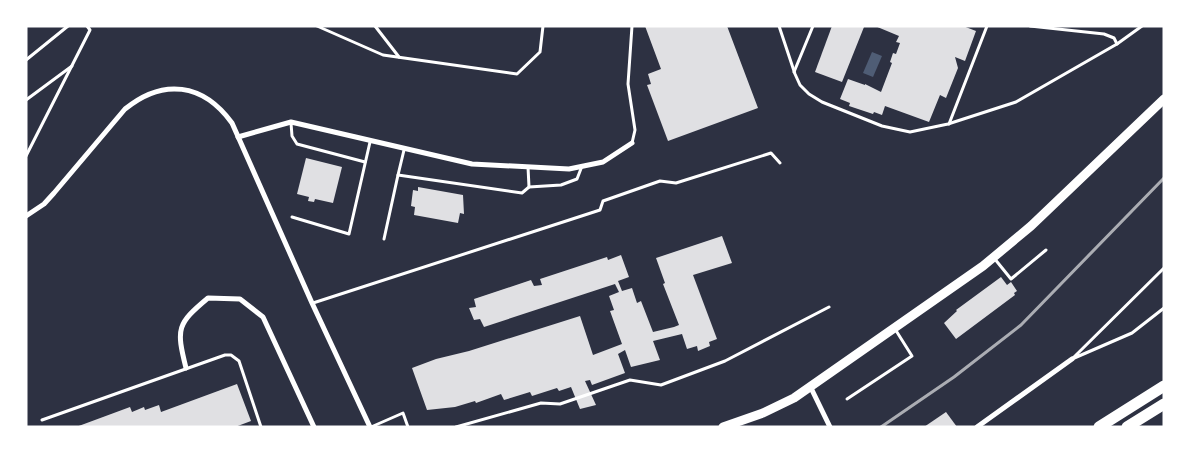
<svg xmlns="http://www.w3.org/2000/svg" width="1190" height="453" font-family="Figtree,sans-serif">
  <rect width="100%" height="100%" fill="#2d3142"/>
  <path fill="#4f5d75" d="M872 52 882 56 873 77 863 73Z"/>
  <g fill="#e0e0e3">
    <path d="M645 26H727L758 108 668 141 647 85 651 84 648 74 661 69Z"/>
    <path d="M832 26 864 27 842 82 815 72Z"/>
    <path d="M875 26H963L976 31 965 61 955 57 958 68 946 98 940 95 929 122 885 106 882 115 874 112 873 114 849 106 850 103 840 99 848 79 865 85V84L881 92 892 63 890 62 893 53 896 54 900 43 896 42 899 36Z"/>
    <path d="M306 158 342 167 333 203 315 199 314 202 308 201 309 197 297 194Z"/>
    <path d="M418 187 463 195 464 214 460 213 458 223 414 215 415 207 411 206 413 190 418 191Z"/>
    <path d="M722 236 732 263 693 275 717 339 709 342 710 346 698 351 697 346 687 349 682 334 653 341 660 360 631 367 625 350 618 354 625 373 592 385 590 380 585 381 596 405 580 409 571 387 559 391 557 388 532 396 530 392 504 400 501 394 476 403 475 401 455 407 427 410 412 368 436 359 469 351 580 316 593 355 622 344 610 311 614 310 609 296 619 292 615 284 484 327 480 319 474 320 469 308 476 307 474 299 531 280 534 286 542 285 540 279 607 257 608 260 621 255 629 277 618 281 622 291 632 288 637 303 641 301 653 332 674 327 679 325 663 284 665 283 656 258Z"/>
    <path d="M1001 277 1007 285 1011 282 1017 291 1014 293 1015 295 956 339 944 323 957 311 956 310Z"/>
    <path d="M237 384 251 421 235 427H76L130 407 132 412 144 407 145 410 159 405 161 412Z"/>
    <path d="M946 412 957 427H924Z"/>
  </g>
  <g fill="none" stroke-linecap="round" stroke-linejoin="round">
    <g stroke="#fff" stroke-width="3">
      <path d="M317 26 383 55 517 74 540 52 543 26"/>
      <path d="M375 26 399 57"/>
      <path d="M632 26 628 84 635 130 632 143"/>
      <path d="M779 26 795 74 800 85 809 94 822 102 882 126 910 132 948 124 1016 102 1117 44 1114 38 1104 34 1030 26"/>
      <path d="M1117 44 1142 26"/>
      <path d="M26 60 68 26"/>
      <path d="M794 72 813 26"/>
      <path d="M26 100 72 66"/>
      <path d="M291 123 292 136 297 144 365 162"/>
      <path d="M949 124 987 26"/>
      <path d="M404 150 398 175 522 193 529 187 528 167"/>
      <path d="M26 156 90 30 87 26"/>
      <path d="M529 187 561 185 577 179 582 166"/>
      <path d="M292 217 349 234 370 142"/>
      <path d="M384 239 398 175"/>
      <path d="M994 258 1011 279 1046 250"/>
      <path d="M1164 268 1072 359 1132 333 1164 308"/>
      <path d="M313 303 600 210 603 201 660 181 676 183 771 153 780 163"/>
      <path d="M847 399 912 356 895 329"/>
      <path d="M42 420 225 355H231L239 361 261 427"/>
      <path d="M371 427 403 413 408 427"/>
      <path d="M456 427 541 403 560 404 630 380 661 385 725 361 829 307"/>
    </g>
    <g stroke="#fff" stroke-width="5">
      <path d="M238 137 291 122 472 164 569 169 603 162 632 143"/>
      <path d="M26 216 44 204 54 193 125 109C163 78 203 83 232 123L312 303 370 427"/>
      <path d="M186 368C176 328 177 324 208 298L240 299 263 317 314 427"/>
      <path d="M811 388 830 427"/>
      <path d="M977 427 1072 359"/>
    </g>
    <path stroke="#fff" stroke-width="9" d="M723 427 763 413 794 398 983 266 1031 226 1164 99"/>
    <g stroke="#fff" stroke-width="11">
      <path d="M1099 427 1164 386"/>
      <path d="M1127 427 1164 404"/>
    </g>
    <path stroke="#abadb3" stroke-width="3" d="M881 427 954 377 1021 325 1164 178"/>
  </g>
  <rect width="1190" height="453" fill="none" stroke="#ffffff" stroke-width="55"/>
</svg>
